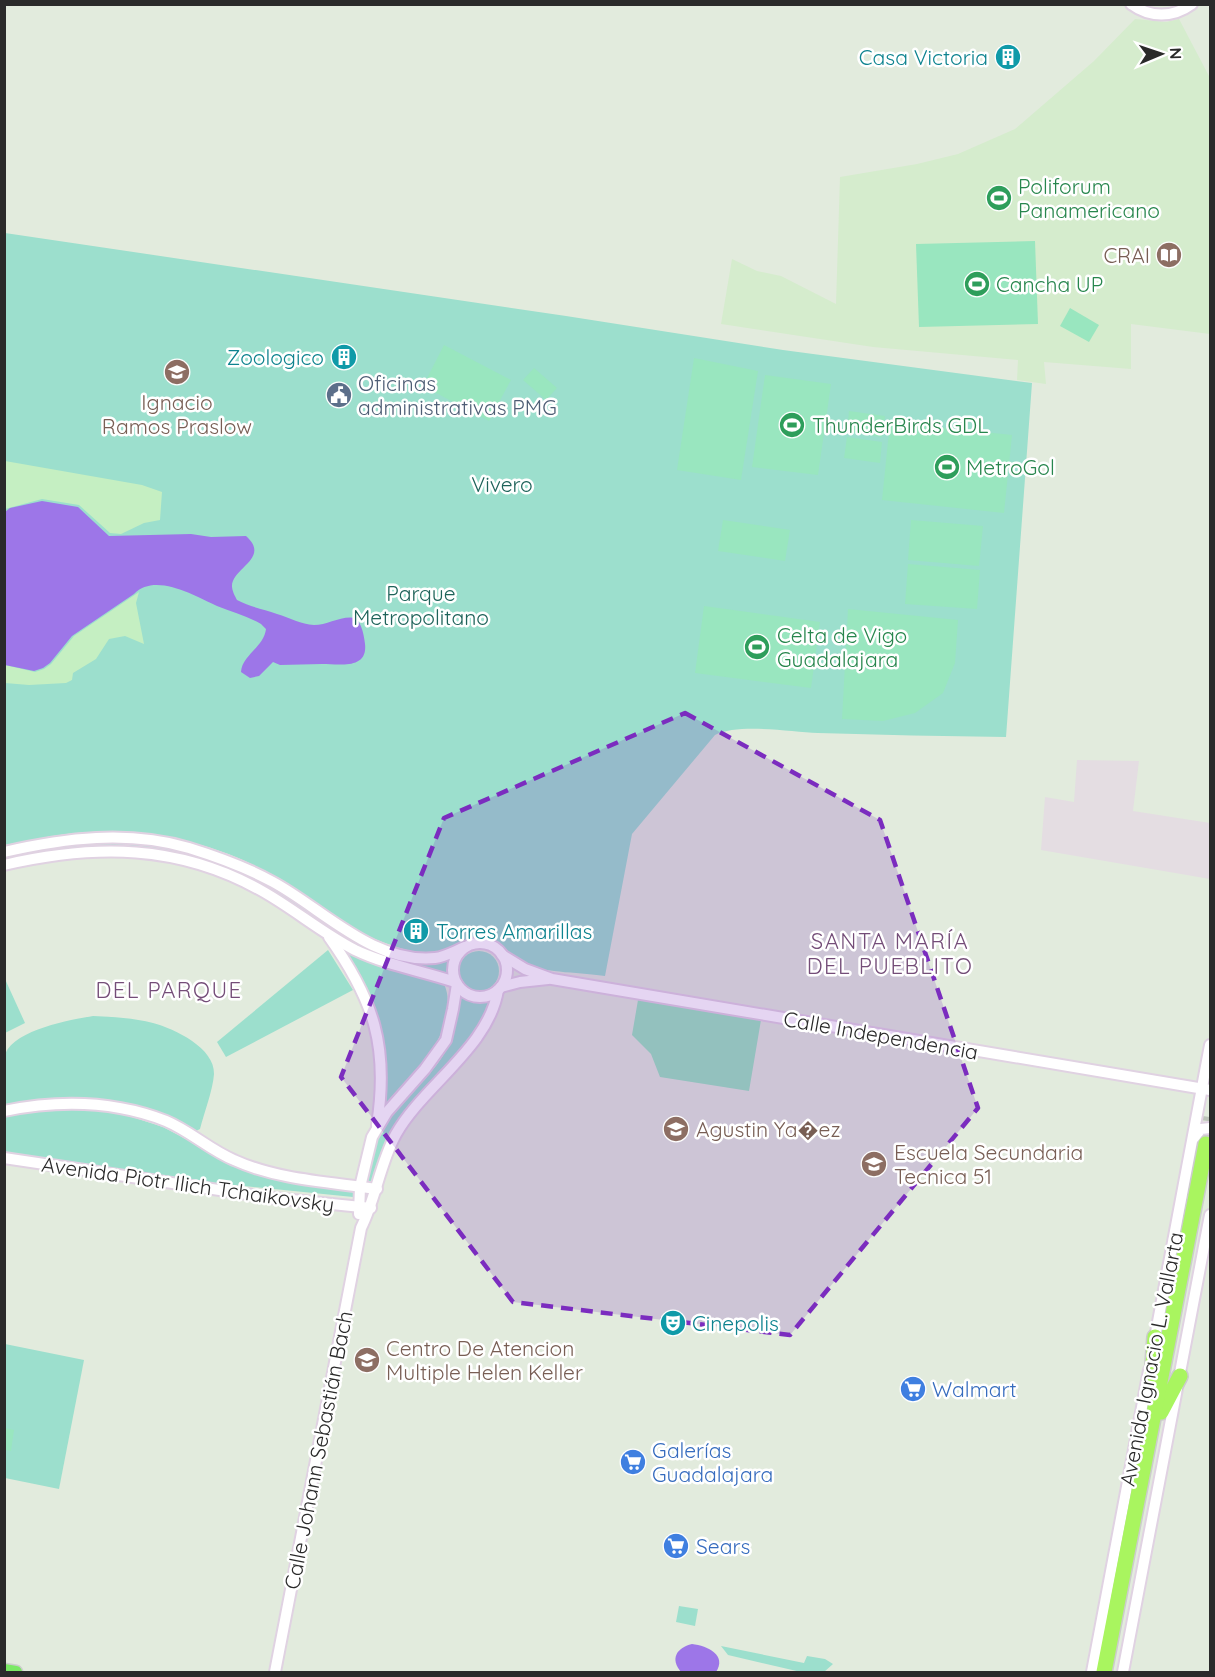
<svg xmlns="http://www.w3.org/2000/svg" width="1215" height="1677" font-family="Quicksand,sans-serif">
  <rect width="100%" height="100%" fill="#e2ebdd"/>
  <path fill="#e4dde2" d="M1077 760 1139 761 1133 811 1210 823V879L1041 850 1045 797 1074 802Z"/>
  <path fill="#d5eccd" d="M1135 19 1166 22 1179 19 1210 78V334L1131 324V369L1044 362 1046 384 1017 380 1018 360 873 347 721 324 732 259 757 271 781 276 836 304 840 177 917 164 958 154 1015 129 1094 61Z"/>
  <g fill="#9cdfcd">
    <path d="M5 233 566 316 783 350 1032 383 1006 737C944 736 881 735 818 733 790 732 739 723 715 735L632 834 605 976C585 973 544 972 528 966 511 959 500 940 482 938 467 936 460 944 449 950 430 958 409 951 391 945 344 930 308 896 266 872 215 842 148 830 90 832 61 833 33 840 5 845Z"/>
    <path d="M98 840 146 842 214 858 211 866 146 851 5 863V854Z"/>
    <path d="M219 864 263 882 405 959 452 958 447 966 448 975 404 964 358 949 217 868Z"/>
    <path d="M328 950 353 990 226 1057 217 1042Z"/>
    <circle cx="479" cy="971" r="20"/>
    <path d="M344 951 444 984C449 995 448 1003 446 1015 440 1054 407 1077 384 1106L383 1046Z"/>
    <path d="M5 979 25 1023 5 1033H4Z"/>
    <path d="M458 994 471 1000 495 999 464 1045 409 1108 376 1185 365 1184C371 1161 375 1139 388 1119 396 1107 407 1097 416 1088 448 1056 456 1039 458 994Z"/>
    <path d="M93 1016C113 1017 134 1018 153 1023 175 1029 215 1048 214 1074 213 1090 204 1113 200 1129L196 1131C127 1095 80 1094 5 1105 5 1094 2 1061 5 1054 16 1029 70 1020 93 1016Z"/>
    <path d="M72 1108 100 1110 132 1117 163 1127 218 1156 354 1191 353 1197 186 1180 5 1152 4 1116 44 1110Z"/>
    <path d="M5 1344 84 1360 59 1489 5 1478Z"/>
    <path d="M679 1606 698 1609 695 1626 676 1622Z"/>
    <path d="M721 1646 804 1663 807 1656 825 1659 833 1664 824 1672H801L728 1655Z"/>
  </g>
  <g fill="#c5efc2">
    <path d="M5 461 142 485 162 492 160 520 144 523 121 534 110 533 79 505 42 499 5 509Z"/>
    <path d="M139 592 136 603 144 644 125 636 109 639 96 659 73 673 72 680 66 683 29 685 5 683V665L35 672 44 669 51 664 74 636Z"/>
  </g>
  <g fill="#99e6bf">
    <path d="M1035 241 1038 324 919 327 916 244Z"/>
    <path d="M1070 308 1099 325 1089 342 1060 326Z"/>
    <path d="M444 345 511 380 489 421 423 386Z"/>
    <path d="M694 358 758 371 741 480 677 470Z"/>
    <path d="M534 368 557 388 546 400 523 380Z"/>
    <path d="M765 375 831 384 818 475 752 467Z"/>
    <path d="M849 411 885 416 882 437 847 432Z"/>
    <path d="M890 422 1012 435 1004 513 882 500Z"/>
    <path d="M847 437 882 442 880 463 844 458Z"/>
    <path d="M723 520 790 530 785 561 718 551Z"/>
    <path d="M911 520 983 526 979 566 908 560Z"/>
    <path d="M908 564 980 570 977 609 905 604Z"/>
    <path d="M704 606 820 622 811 688 695 673Z"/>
    <path d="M848 609 958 620 955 663 943 693 915 713 883 721 842 719Z"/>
    <path d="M638 1000 761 1020 749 1091 660 1077 651 1054 632 1035Z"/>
    <path d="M5 1428 14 1430 11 1451 5 1450Z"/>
  </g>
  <g fill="#9d76e8">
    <path d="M42 501 78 507 109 536 191 534 211 537 246 536C271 558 232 568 232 586 232 591 235 596 237 600 250 607 263 609 277 614 290 618 301 624 314 625 328 625 341 615 356 618 362 625 364 635 365 644 368 670 338 664 322 664 308 664 294 665 280 665L273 662 259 676 250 678 241 672C242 655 264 647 266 629L261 624C247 616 232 612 217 606 195 596 155 572 134 594L72 636 50 663 43 668 34 671 5 665V512L10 508Z"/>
    <path d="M692 1644C708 1646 727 1655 716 1672H681C670 1659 676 1648 692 1644Z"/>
  </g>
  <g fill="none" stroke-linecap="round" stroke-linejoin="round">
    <path stroke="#bdc4b9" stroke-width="15" stroke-dasharray="15 8" stroke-linecap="butt" d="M1206 1144 1210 1117"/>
    <g stroke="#e0d2e2" stroke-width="14">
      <g id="minor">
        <path d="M1131 4C1150 18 1173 18 1192 4"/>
        <path d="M4 852C65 838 128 830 189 848 218 857 246 867 273 882 323 909 373 964 435 958 445 957 455 951 465 947"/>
        <path d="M4 865C95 844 179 844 262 891 294 909 322 933 355 950 386 965 422 971 455 982"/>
        <path d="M329 937C374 1000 389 1047 377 1125"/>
        <circle cx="480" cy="970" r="27"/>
        <path d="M502 955 525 969 552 979 1210 1090"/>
        <path d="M501 987 520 982 548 979"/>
        <path d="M4 1111C58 1100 115 1101 166 1121 190 1131 210 1150 234 1160 278 1180 330 1182 377 1189"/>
        <path d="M1194 1138 1201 1129 1210 1128"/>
        <path d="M4 1158 273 1198 371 1208"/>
        <path d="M359 1214 360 1187 372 1137 387 1112 425 1069 446 1040 453 1009 457 984"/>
        <path d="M1154 1343 1210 1045"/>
        <path d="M275 1672 361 1228C376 1198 380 1163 396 1134 423 1086 489 1047 498 990"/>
        <path d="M1092 1672 1149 1370"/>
        <path d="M1123 1672 1210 1215"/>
      </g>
    </g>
    <g stroke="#ccc" stroke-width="15">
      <path id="major" d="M4 1670 16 1672"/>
    </g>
    <g stroke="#ccc" stroke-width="18">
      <g id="highway">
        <path d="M1152 1379 1155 1337"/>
        <path d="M1161 1412 1180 1376"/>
        <path d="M1104 1672 1206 1144"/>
      </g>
    </g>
    <use href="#minor" stroke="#fff" stroke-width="10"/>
    <use href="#major" stroke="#7ae965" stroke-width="12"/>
    <use href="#highway" stroke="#a9f55f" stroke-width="15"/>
  </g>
  <path fill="#7b2cbf" fill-opacity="0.2" stroke="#7b2cbf" stroke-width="4.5" stroke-dasharray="12 8" stroke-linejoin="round" d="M685 713 880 820 978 1108 790 1335 513 1302 341 1077 444 818Z"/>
  <defs>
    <g id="building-disc" transform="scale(1.35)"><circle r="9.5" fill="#0f9aa8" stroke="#fff"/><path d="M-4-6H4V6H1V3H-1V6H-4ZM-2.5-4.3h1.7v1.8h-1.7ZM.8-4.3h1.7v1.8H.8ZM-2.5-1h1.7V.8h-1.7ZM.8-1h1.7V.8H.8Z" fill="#fff"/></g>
    <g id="stadium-disc" transform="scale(1.35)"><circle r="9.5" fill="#2e9e5b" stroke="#fff"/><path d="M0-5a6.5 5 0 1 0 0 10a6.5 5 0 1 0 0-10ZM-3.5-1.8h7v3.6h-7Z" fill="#fff"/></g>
    <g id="library-disc" transform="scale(1.35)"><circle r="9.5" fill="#8d6e63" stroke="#fff"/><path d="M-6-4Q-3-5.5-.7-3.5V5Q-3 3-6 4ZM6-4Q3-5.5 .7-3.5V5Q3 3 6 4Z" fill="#fff"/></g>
    <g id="school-disc" transform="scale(1.35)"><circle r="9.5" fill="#8d6e63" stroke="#fff"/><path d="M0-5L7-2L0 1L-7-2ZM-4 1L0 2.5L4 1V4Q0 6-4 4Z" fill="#fff"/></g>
    <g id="civic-disc" transform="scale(1.35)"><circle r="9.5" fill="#5c6f8a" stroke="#fff"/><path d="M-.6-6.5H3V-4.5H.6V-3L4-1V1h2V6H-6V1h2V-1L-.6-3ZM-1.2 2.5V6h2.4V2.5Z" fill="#fff"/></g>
    <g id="theatre-disc" transform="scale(1.35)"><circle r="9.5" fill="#0f9aa8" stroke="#fff"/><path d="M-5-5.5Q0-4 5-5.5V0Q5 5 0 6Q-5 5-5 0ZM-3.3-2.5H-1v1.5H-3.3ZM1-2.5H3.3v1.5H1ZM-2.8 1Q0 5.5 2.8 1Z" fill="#fff"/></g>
    <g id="supermarket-disc" transform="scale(1.35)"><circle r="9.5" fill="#3f7fe0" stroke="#fff"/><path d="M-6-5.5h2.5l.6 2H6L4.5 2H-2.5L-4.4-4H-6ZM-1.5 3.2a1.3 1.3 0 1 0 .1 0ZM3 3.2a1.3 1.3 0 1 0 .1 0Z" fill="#fff"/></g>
  </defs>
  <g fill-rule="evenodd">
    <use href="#building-disc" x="1008" y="57"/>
    <use href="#stadium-disc" x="999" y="198"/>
    <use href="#library-disc" x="1169" y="255"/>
    <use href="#stadium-disc" x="977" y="284"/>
    <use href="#building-disc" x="344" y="357"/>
    <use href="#school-disc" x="177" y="372"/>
    <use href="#civic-disc" x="339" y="395"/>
    <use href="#stadium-disc" x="792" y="425"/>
    <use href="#stadium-disc" x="947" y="467"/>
    <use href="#stadium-disc" x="757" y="647"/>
    <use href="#building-disc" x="416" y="931"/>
    <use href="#school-disc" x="676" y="1129"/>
    <use href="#school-disc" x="874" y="1164"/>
    <use href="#theatre-disc" x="673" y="1323"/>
    <use href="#school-disc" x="367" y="1360"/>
    <use href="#supermarket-disc" x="913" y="1389"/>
    <use href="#supermarket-disc" x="633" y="1462"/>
    <use href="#supermarket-disc" x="676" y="1546"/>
  </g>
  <g text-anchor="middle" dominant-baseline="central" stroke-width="5" stroke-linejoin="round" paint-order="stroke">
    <g font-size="21" fill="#0d838f" stroke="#fff" text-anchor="end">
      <text x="988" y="57">Casa Victoria</text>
      <text x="324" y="357">Zoologico</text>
      <text x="436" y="931" text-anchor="start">Torres Amarillas</text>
      <text x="692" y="1323" text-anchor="start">Cinepolis</text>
    </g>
    <g font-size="21" fill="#27864d" stroke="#fff" text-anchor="start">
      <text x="1018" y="186">Poliforum<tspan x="1018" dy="24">Panamericano</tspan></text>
      <text x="996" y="284">Cancha UP</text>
      <text x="812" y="425">ThunderBirds GDL</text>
      <text x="966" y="467">MetroGol</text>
      <text x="777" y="635">Celta de Vigo<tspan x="777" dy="24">Guadalajara</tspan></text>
    </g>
    <g font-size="21" fill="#785e54" stroke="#fff" text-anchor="start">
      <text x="1150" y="255" text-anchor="end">CRAI</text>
      <text x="177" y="402" text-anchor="middle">Ignacio<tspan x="177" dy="24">Ramos Praslow</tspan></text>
      <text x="696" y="1129">Agustin Ya�ez</text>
      <text x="894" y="1152">Escuela Secundaria<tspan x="894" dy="24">Tecnica 51</tspan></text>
      <text x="386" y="1348">Centro De Atencion<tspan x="386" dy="24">Multiple Helen Keller</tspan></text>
    </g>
    <g font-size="21" fill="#4e5e75" stroke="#fff" text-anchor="start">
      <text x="358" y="383">Oficinas<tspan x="358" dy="24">administrativas PMG</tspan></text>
    </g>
    <g font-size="21" fill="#1e635a" stroke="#fff">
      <text x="502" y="484">Vivero</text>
      <text x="421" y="593">Parque<tspan x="421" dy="24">Metropolitano</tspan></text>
    </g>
    <g font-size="21" fill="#2a2a2a" stroke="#fff">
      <text transform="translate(881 1035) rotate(10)">Calle Independencia</text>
      <text transform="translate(188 1184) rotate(8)">Avenida Piotr Ilich Tchaikovsky</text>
      <text transform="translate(1151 1359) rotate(-79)">Avenida Ignacio L. Vallarta</text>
      <text transform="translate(318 1450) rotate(-79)">Calle Johann Sebastián Bach</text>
    </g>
    <g font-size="21" fill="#366cbe" stroke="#fff" text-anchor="start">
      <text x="932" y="1389">Walmart</text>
      <text x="652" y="1450">Galerías<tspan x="652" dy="24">Guadalajara</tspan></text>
      <text x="696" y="1546">Sears</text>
    </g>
    <g font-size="22" letter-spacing="1.5" fill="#744d78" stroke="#fff">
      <text x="890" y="941">SANTA MARÍA<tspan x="890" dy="25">DEL PUEBLITO</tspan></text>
      <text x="169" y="990">DEL PARQUE</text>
    </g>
  </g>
  <rect width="1215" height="1677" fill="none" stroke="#2a2a2a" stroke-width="12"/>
  <g transform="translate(1161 54) rotate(88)" stroke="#ffffff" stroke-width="4.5" paint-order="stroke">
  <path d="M0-4.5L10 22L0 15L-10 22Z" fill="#2a2a2a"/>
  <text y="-9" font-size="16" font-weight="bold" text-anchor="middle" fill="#2a2a2a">N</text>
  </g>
</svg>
